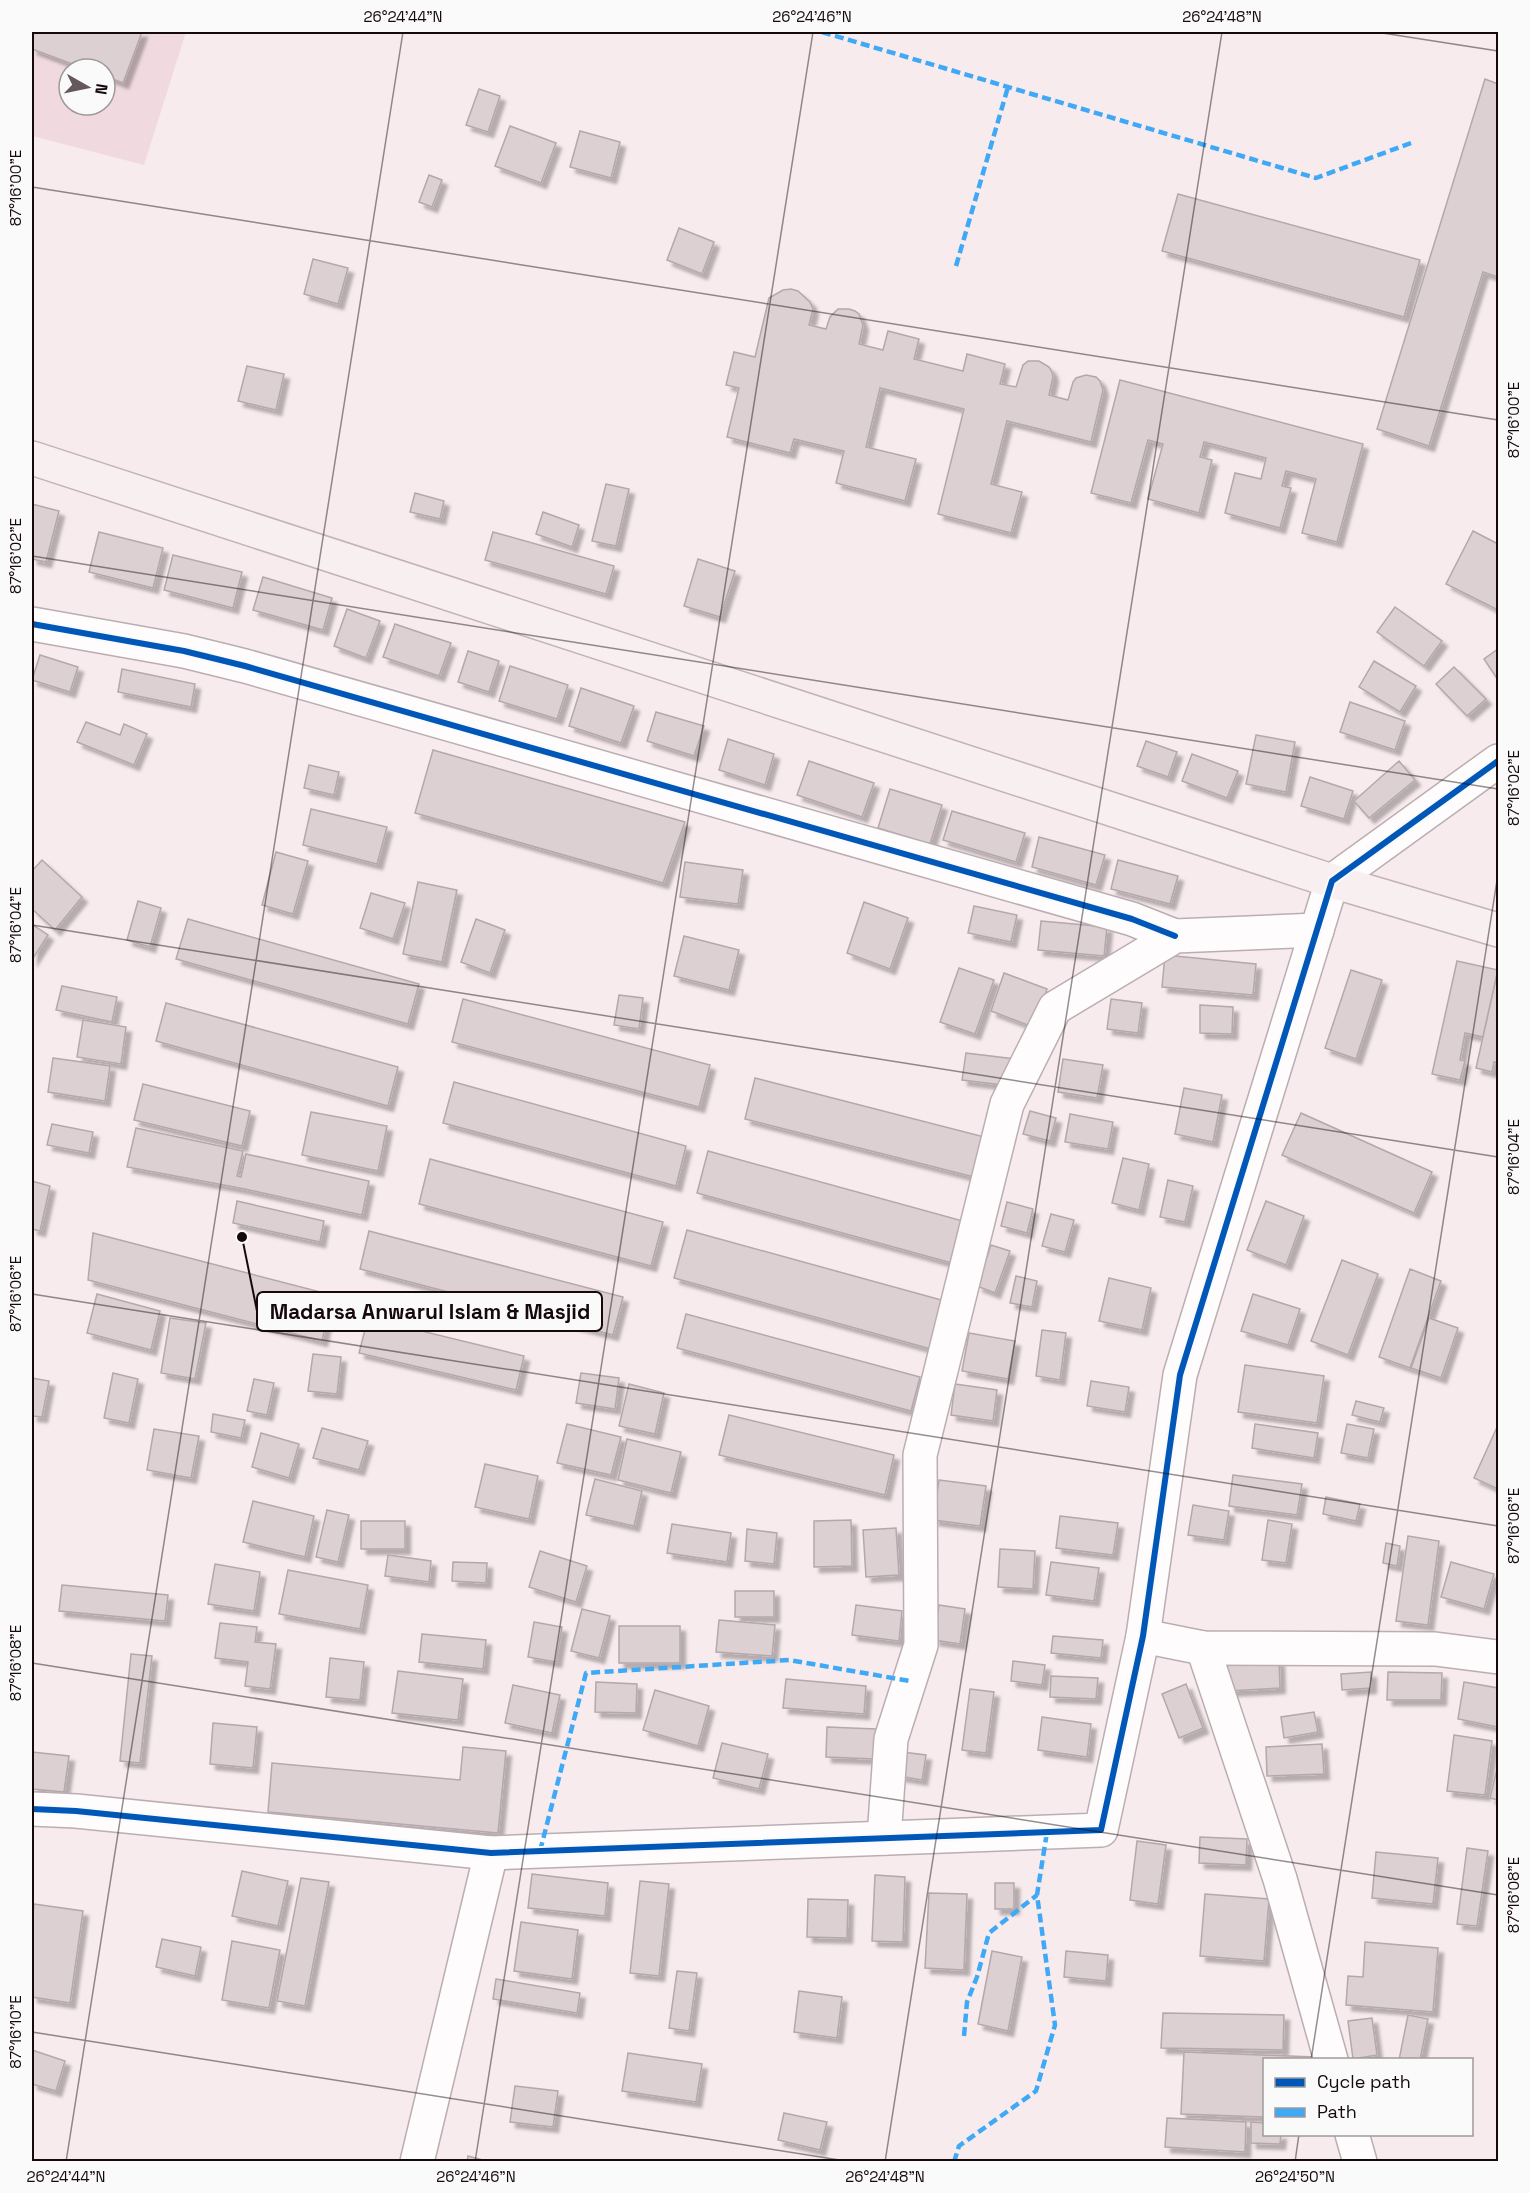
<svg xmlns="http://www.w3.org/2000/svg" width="1530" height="2193" font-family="'Space Grotesk',sans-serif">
  <defs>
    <filter id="shadow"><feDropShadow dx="5.5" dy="5.5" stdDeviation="1.5" flood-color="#0004"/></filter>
  </defs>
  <rect width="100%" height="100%" fill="#f8ebee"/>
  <path fill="#f0dadf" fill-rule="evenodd" d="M32 32H186L144 165 32 136ZM69 69H105V105H69Z"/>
  <g fill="#dcd0d2" stroke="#b4a8ab" stroke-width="1.5" filter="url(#shadow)">
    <path d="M32 32H142L123 83 105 76V69H86L32 49Z"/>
    <path d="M1485 79 1498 84V277L1483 272 1429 446 1377 429Z"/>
    <path d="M479 89 500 96 488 132 466 125Z"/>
    <path d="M510 126 556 143 541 183 495 166Z"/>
    <path d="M580 131 620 142 611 178 570 167Z"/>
    <path d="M429 175 442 180 432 207 419 202Z"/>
    <path d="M1178 194 1420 260 1404 317 1162 251Z"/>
    <path d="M679 228 714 242 702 274 667 260Z"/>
    <path d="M313 259 348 268 338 304 304 294Z"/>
    <path d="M791 289 798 291 810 302 813 309 809 325 826 329 830 317 838 309H849L855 311 859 314 863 325 859 344 883 350 888 331 919 339 914 359 963 371 967 354 1005 364 1000 384 1016 387 1023 365 1028 361H1039L1049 367 1052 372 1053 377 1049 395 1068 400 1073 382 1076 378 1086 375 1096 377 1100 381 1103 390 1091 442 1007 421 991 484 1022 492 1011 533 938 514 964 409 880 388 866 447 916 459 905 501 836 483 844 451 794 439 790 453 727 437 739 388 726 385 734 352 755 357 769 298 783 290Z"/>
    <path d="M247 366 284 374 276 410 238 401Z"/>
    <path d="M1120 380 1363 444 1337 542 1302 533 1316 479 1286 471 1282 486 1291 488 1280 528 1225 513 1235 473 1261 479 1266 458 1204 442 1200 457 1212 460 1199 513 1148 499 1163 444 1148 440 1131 503 1091 493Z"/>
    <path d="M606 484 629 489 616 546 592 541Z"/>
    <path d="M415 493 444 501 440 519 410 512Z"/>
    <path d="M32 504 59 511 46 562 32 559Z"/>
    <path d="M543 512 579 525 572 547 536 534Z"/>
    <path d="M1473 531 1498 544V610L1446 584Z"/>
    <path d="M99 532 163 548 153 588 89 572Z"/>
    <path d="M493 532 614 566 606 594 485 560Z"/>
    <path d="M173 555 242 572 233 608 164 590Z"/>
    <path d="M698 559 735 571 720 617 684 606Z"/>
    <path d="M263 577 332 598 323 630 253 610Z"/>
    <path d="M1395 607 1442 641 1424 666 1377 632Z"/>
    <path d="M347 609 380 621 366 658 334 646Z"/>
    <path d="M395 624 451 643 439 676 383 657Z"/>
    <path d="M1498 649V680L1484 659Z"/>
    <path d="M468 651 499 661 489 692 458 682Z"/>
    <path d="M40 655 78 667 70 692 32 680Z"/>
    <path d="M1374 661 1416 686 1400 712 1359 687Z"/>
    <path d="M510 666 568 685 557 719 499 701Z"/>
    <path d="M1454 667 1486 699 1467 716 1436 684Z"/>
    <path d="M122 669 195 684 191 707 118 692Z"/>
    <path d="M581 688 634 706 621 743 569 726Z"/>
    <path d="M1350 702 1405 721 1395 750 1340 732Z"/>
    <path d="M656 712 704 726 694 756 647 741Z"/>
    <path d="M86 722 120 735 124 724 147 734 134 765 77 742Z"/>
    <path d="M1256 735 1295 742 1286 792 1246 784Z"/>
    <path d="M728 739 774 754 765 785 719 770Z"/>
    <path d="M1146 741 1177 752 1168 777 1137 766Z"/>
    <path d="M433 750 685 822 663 883 415 813Z"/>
    <path d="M1192 754 1238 771 1227 798 1182 781Z"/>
    <path d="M809 761 874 783 862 817 797 795Z"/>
    <path d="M1399 761 1415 780 1369 818 1354 801Z"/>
    <path d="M309 765 339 772 334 795 304 788Z"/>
    <path d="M1310 777 1353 791 1344 819 1301 806Z"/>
    <path d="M890 789 942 805 930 844 878 828Z"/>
    <path d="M311 809 387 827 377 864 303 845Z"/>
    <path d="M952 811 1025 833 1016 862 943 840Z"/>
    <path d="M1039 837 1105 855 1096 885 1032 867Z"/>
    <path d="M276 852 308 861 293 914 262 905Z"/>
    <path d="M42 860 82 897 55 930 32 909V871Z"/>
    <path d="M1118 860 1178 876 1170 904 1111 889Z"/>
    <path d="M685 862 743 870 738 904 680 897Z"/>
    <path d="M418 882 457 890 442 962 403 954Z"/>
    <path d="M371 893 405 903 393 939 360 928Z"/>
    <path d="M138 901 161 908 150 947 127 940Z"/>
    <path d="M864 902 908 918 890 969 847 953Z"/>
    <path d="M974 906 1017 915 1011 942 968 933Z"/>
    <path d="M188 919 419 984 408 1024 176 959Z"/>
    <path d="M476 919 505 930 490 973 461 962Z"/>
    <path d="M1041 921 1107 927 1104 956 1038 950Z"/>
    <path d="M33 925 48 935 32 960V927Z"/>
    <path d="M684 936 739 950 729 990 674 976Z"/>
    <path d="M1165 955 1256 964 1253 995 1162 987Z"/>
    <path d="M1457 961 1498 970 1483 1037 1465 1033 1460 1060 1465 1061 1460 1080 1432 1074Z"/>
    <path d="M959 968 994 980 975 1034 940 1022Z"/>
    <path d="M1351 970 1382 980 1356 1059 1325 1048Z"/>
    <path d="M1498 970V1063L1494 1062 1492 1072 1476 1068Z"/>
    <path d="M1004 973 1047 989 1033 1027 991 1011Z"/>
    <path d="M62 986 117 997 112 1022 56 1010Z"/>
    <path d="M619 995 643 998 639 1029 614 1025Z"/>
    <path d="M463 999 710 1065 699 1107 452 1042Z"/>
    <path d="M1111 999 1142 1003 1138 1033 1107 1029Z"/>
    <path d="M166 1003 398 1067 388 1106 156 1041Z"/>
    <path d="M1200 1005 1233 1007 1232 1034 1200 1033Z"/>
    <path d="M83 1020 126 1027 121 1064 77 1057Z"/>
    <path d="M966 1053 1015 1059 1011 1086 962 1080Z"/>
    <path d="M53 1058 110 1066 105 1101 48 1092Z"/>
    <path d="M1063 1059 1103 1065 1097 1098 1058 1092Z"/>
    <path d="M755 1078 996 1140 986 1180 745 1119Z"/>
    <path d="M454 1082 686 1146 676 1186 443 1123Z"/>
    <path d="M143 1084 250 1111 242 1146 134 1120Z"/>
    <path d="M1184 1088 1222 1095 1213 1142 1175 1134Z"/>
    <path d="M1030 1111 1056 1118 1050 1141 1023 1134Z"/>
    <path d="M311 1112 387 1126 378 1171 302 1155Z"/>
    <path d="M1301 1113 1432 1172 1414 1213 1282 1155Z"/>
    <path d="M1070 1114 1113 1122 1108 1149 1065 1142Z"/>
    <path d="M52 1124 93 1132 89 1153 47 1145Z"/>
    <path d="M136 1128 243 1151 237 1176 241 1177 246 1154 369 1181 362 1215 245 1189 127 1167Z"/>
    <path d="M708 1151 970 1223 959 1265 697 1193Z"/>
    <path d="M1123 1158 1149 1164 1139 1210 1112 1203Z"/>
    <path d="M430 1159 663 1222 651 1266 419 1204Z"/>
    <path d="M1168 1180 1193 1186 1185 1222 1160 1217Z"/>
    <path d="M32 1181 50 1186 40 1231 32 1229Z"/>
    <path d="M237 1201 324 1221 320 1242 233 1223Z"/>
    <path d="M1266 1201 1304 1216 1286 1265 1247 1250Z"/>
    <path d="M1007 1202 1033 1209 1027 1233 1001 1226Z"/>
    <path d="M1051 1214 1074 1220 1065 1252 1042 1246Z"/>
    <path d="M687 1230 945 1301 931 1349 674 1278Z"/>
    <path d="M369 1231 623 1297 613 1335 360 1269Z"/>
    <path d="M93 1233 332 1295 322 1341 88 1280Z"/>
    <path d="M991 1245 1010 1251 995 1293 977 1286Z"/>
    <path d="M1342 1260 1378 1274 1348 1355 1311 1341Z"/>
    <path d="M1410 1269 1441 1281 1410 1368 1379 1357Z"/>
    <path d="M1016 1276 1037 1281 1032 1307 1010 1303Z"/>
    <path d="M1109 1278 1151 1288 1142 1330 1099 1321Z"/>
    <path d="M97 1294 160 1311 151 1350 87 1333Z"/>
    <path d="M1253 1294 1300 1309 1288 1345 1241 1331Z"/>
    <path d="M686 1314 920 1377 911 1411 677 1348Z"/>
    <path d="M170 1318 206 1323 195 1379 161 1373Z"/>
    <path d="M368 1318 524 1356 516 1390 359 1353Z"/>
    <path d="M1429 1318 1458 1328 1441 1378 1411 1368Z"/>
    <path d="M1042 1330 1066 1333 1060 1380 1036 1376Z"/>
    <path d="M969 1333 1015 1341 1008 1379 962 1371Z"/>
    <path d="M313 1354 341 1357 337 1394 308 1391Z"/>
    <path d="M1245 1365 1324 1376 1317 1423 1238 1412Z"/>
    <path d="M113 1373 138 1379 129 1423 104 1418Z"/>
    <path d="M581 1373 619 1378 615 1409 576 1403Z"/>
    <path d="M32 1378 49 1381 42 1417 32 1416Z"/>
    <path d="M254 1379 274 1383 267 1415 247 1411Z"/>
    <path d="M1091 1381 1129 1387 1125 1412 1087 1406Z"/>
    <path d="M629 1384 664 1393 655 1434 619 1426Z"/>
    <path d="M955 1384 997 1390 993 1421 951 1415Z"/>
    <path d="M1356 1401 1384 1408 1380 1422 1352 1415Z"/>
    <path d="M213 1414 245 1420 241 1438 211 1432Z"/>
    <path d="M729 1415 894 1455 885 1495 719 1455Z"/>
    <path d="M567 1424 621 1437 611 1475 557 1463Z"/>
    <path d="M1255 1424 1318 1433 1314 1458 1252 1448Z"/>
    <path d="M1347 1424 1374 1429 1368 1458 1341 1453Z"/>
    <path d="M1498 1425V1489L1474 1478Z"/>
    <path d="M322 1428 368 1441 359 1470 313 1458Z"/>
    <path d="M154 1429 199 1436 191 1478 147 1470Z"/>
    <path d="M261 1433 299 1444 289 1478 252 1467Z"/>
    <path d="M627 1439 681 1452 671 1493 618 1480Z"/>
    <path d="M485 1464 538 1476 529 1519 475 1507Z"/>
    <path d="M1233 1475 1302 1484 1297 1515 1229 1506Z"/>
    <path d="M595 1479 642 1491 634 1526 586 1515Z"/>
    <path d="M939 1480 986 1486 980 1526 933 1520Z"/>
    <path d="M1326 1497 1360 1504 1356 1521 1323 1514Z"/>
    <path d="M253 1501 314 1516 305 1557 243 1542Z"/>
    <path d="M1193 1505 1229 1511 1224 1540 1188 1535Z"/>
    <path d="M327 1510 349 1515 338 1562 316 1557Z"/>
    <path d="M1060 1516 1118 1523 1113 1555 1056 1548Z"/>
    <path d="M851 1520 852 1566 814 1567V1521Z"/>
    <path d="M1268 1520 1292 1524 1286 1563 1262 1560Z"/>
    <rect x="361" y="1521" width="44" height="28"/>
    <path d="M672 1524 731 1533 727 1562 667 1553Z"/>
    <path d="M896 1528 899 1575 866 1577 863 1530Z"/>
    <path d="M747 1529 777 1533 774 1564 745 1561Z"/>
    <path d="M1408 1536 1439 1541 1428 1625 1396 1621Z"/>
    <path d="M1386 1543 1400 1546 1397 1566 1383 1563Z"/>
    <path d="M1000 1549 1035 1551 1033 1589 998 1587Z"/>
    <path d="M540 1551 587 1566 576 1602 529 1587Z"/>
    <path d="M388 1555 431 1561 429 1582 385 1576Z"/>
    <path d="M453 1562 487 1563 486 1583 452 1581Z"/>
    <path d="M1051 1562 1099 1568 1094 1601 1046 1595Z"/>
    <path d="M1451 1562 1494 1574 1484 1609 1441 1597Z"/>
    <path d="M215 1564 260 1572 254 1611 208 1604Z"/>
    <path d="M288 1570 368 1585 360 1629 279 1614Z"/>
    <path d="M62 1585 168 1595 165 1621 59 1611Z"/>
    <rect x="735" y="1591" width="39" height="26"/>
    <path d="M856 1605 902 1611 899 1641 852 1635Z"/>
    <path d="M939 1605 965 1609 960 1644 934 1640Z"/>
    <path d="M582 1609 610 1616 599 1658 571 1651Z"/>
    <path d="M719 1620 775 1625 772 1656 716 1652Z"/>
    <path d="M534 1622 562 1627 556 1662 528 1657Z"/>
    <path d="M220 1623 257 1627 255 1642 276 1644 270 1689 245 1686 248 1662 215 1658Z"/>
    <rect x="619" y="1626" width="61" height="37"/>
    <path d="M422 1634 486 1640 483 1669 419 1662Z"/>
    <path d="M1053 1636 1103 1640 1101 1658 1051 1653Z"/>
    <path d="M131 1654 152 1656 140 1763 120 1761Z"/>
    <path d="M330 1658 364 1662 360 1700 326 1697Z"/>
    <path d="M1279 1660 1280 1688 1227 1691 1225 1663Z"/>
    <path d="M1013 1661 1045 1665 1042 1685 1011 1681Z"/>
    <path d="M398 1671 463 1679 458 1720 392 1713Z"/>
    <path d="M1371 1672V1688L1342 1690 1341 1674Z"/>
    <path d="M1388 1672 1442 1673 1441 1700H1387Z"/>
    <path d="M1051 1676 1098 1678 1096 1699 1050 1697Z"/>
    <path d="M786 1679 866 1686 864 1714 783 1708Z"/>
    <path d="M596 1682 637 1684 636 1713 595 1712Z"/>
    <path d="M1464 1682 1498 1688V1727L1458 1719Z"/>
    <path d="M1186 1684 1203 1728 1179 1738 1162 1694Z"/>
    <path d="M513 1685 560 1695 552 1733 505 1723Z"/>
    <path d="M970 1689 994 1692 986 1753 962 1750Z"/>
    <path d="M655 1690 709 1706 698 1746 643 1730Z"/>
    <path d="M1314 1712 1318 1732 1284 1738 1281 1717Z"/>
    <path d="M1042 1717 1091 1724 1087 1757 1038 1750Z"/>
    <path d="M213 1723 257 1727 253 1768 210 1764Z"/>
    <path d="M827 1727 876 1729 875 1759 826 1757Z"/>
    <path d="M1454 1735 1492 1741 1485 1795 1447 1791Z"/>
    <path d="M722 1743 768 1754 759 1789 713 1778Z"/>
    <path d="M1322 1744 1324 1774 1267 1776 1266 1747Z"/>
    <path d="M463 1747 506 1751 498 1833 268 1812 272 1763 460 1780Z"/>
    <path d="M32 1752 69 1756 64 1792 32 1789Z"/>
    <path d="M902 1752 926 1755 922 1780 898 1776Z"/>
    <path d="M1497 1769H1498V1800L1490 1798Z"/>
    <path d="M1200 1837 1247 1839 1246 1865 1199 1863Z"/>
    <path d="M1137 1841 1166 1845 1158 1904 1130 1900Z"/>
    <path d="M1467 1848 1488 1851 1477 1926 1457 1924Z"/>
    <path d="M1376 1852 1438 1858 1433 1904 1372 1898Z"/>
    <path d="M242 1871 288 1881 278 1926 232 1916Z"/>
    <path d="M532 1874 608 1883 605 1916 528 1908Z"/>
    <path d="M875 1875 905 1877 903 1942 872 1941Z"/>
    <path d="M301 1878 329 1882 305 2006 277 2001Z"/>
    <path d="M640 1881 669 1884 659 1976 630 1973Z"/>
    <rect x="995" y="1883" width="19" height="26"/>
    <path d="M929 1893 967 1894 964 1970 925 1968Z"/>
    <path d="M1205 1894 1269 1899 1264 1961 1200 1956Z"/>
    <path d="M808 1899 848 1900 847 1938 807 1937Z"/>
    <path d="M34 1904 83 1911 70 2003 32 1997V1922Z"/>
    <path d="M521 1922 578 1930 572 1979 514 1971Z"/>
    <path d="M162 1939 201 1947 195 1976 156 1967Z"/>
    <path d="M232 1941 280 1950 269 2008 222 2000Z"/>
    <path d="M1365 1942 1438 1948 1433 2012 1346 2005 1348 1976 1363 1977Z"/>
    <path d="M992 1951 1022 1957 1008 2031 978 2024Z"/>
    <path d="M1066 1951 1108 1955 1106 1981 1064 1977Z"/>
    <path d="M677 1971 697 1973 689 2031 669 2028Z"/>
    <path d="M496 1979 580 1993 577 2013 493 1999Z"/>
    <path d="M799 1991 842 1997 837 2038 794 2032Z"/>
    <path d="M1163 2013 1284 2015 1283 2050 1161 2048Z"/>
    <path d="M1408 2015 1428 2019 1420 2060H1399Z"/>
    <path d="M1372 2018 1377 2055 1353 2059 1348 2021Z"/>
    <path d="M32 2050 65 2061 56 2091 32 2084Z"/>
    <path d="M1184 2052 1314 2057V2060H1264V2117L1181 2114Z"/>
    <path d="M628 2053 702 2064 696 2102 622 2091Z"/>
    <path d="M515 2086 558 2091 553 2127 510 2122Z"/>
    <path d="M784 2113 827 2122 820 2150 778 2140Z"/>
    <path d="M1167 2118 1246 2122 1245 2152 1165 2147Z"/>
    <path d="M1251 2122 1264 2123V2134H1281L1280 2144 1251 2143Z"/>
    <path d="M468 2156 490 2162H467Z"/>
  </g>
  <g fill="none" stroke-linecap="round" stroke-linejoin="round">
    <g stroke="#bbaeb2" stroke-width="36">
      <g id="street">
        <path d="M32 624 184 651 245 666 1132 919 1175 936"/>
        <path d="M1143 1636 1203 1648 1435 1649 1498 1657"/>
        <path d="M1203 1648 1280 1879 1331 2060"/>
        <path d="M32 1809 76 1811 491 1853 1101 1830 1143 1636 1180 1375 1332 881 1498 761"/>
        <path d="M884 1838 891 1739 921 1645 920 1455 1007 1104 1055 1008 1175 936 1317 930"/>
        <path d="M1352 2134 1360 2162"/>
        <path d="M417 2162 491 1853"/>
      </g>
    </g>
    <g stroke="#c3b2b6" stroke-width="36">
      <path id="primary" d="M32 458 1332 881 1498 930"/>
    </g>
    <use href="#street" stroke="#fefcfc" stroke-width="33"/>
    <use href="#primary" stroke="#f8eff1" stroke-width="33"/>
    <g stroke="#3fa9f5" stroke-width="4.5" stroke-dasharray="9 4.5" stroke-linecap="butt">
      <path d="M822 32 1316 178 1411 143"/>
      <path d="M956 266 1008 87"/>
      <path d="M540 1851 586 1673 789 1660 910 1681"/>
      <path d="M964 2036 967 2002 977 1977 989 1933 1037 1895"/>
      <path d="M954 2162 959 2146 1036 2091 1055 2025 1037 1895 1047 1832"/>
    </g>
    <g stroke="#fafafa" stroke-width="10">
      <g id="cycleway">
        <path d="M32 624 184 651 245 666 1132 919 1175 936"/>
        <path d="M32 1809 76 1811 491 1853 1101 1830 1143 1636 1180 1375 1332 881 1498 761"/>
      </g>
    </g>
    <use href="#cycleway" stroke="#0057b8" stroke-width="6"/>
  </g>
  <path fill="none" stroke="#15090c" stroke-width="1.5" stroke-opacity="0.45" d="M1376 32 1498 51M32 187 1498 420M32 556 1498 789M32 925 1498 1157M32 1294 1498 1526M32 1663 1498 1895M32 2032 852 2162M1311 2060 1498 874M66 2162 403 32M475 2162 813 32M885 2162 1222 32M1295 2162 1299 2134"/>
  <path fill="none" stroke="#15090c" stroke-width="2" d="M242 1237L257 1311"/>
  <circle fill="#15090c" stroke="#fafafa" stroke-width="2" cx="242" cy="1237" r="6"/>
  <rect fill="#fafafa" stroke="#15090c" stroke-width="2" x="257" y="1292" width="345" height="39" rx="6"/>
  <g font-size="21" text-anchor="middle" font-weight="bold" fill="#15090c">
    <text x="430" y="1319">Madarsa Anwarul Islam &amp; Masjid</text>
  </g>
  <rect width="1530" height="2193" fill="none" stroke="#fafafa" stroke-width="66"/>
  <rect x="1263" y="2058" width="210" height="78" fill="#fafafa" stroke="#9e9a9b" stroke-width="1.5"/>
  <rect x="1275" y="2078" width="30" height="9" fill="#0057b8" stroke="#9e9a9b" stroke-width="1.5"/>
  <text x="1317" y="2088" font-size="18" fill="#15090c">Cycle path</text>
  <rect x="1275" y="2108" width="30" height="9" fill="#3fa9f5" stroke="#9e9a9b" stroke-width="1.5"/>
  <text x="1317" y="2118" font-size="18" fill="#15090c">Path</text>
  <g transform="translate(87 87) rotate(99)"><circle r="28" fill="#fafafa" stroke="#9e9a9b" stroke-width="1.5"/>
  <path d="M0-4.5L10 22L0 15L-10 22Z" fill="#64585b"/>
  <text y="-9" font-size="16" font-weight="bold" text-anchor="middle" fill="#15090c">N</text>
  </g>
  <rect x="33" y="33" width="1464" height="2127" fill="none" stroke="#15090c" stroke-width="2"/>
  <g font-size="15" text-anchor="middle" fill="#15090c">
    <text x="403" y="22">26°24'44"N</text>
    <text x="812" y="22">26°24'46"N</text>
    <text x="1222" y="22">26°24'48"N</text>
    <text transform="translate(16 188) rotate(-90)" y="5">87°16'00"E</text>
    <text transform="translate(1514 420) rotate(-90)" y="5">87°16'00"E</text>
    <text transform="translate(16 556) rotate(-90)" y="5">87°16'02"E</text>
    <text transform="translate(1514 788) rotate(-90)" y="5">87°16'02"E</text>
    <text transform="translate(16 925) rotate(-90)" y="5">87°16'04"E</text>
    <text transform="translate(1514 1157) rotate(-90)" y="5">87°16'04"E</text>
    <text transform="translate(16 1294) rotate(-90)" y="5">87°16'06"E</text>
    <text transform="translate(1514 1526) rotate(-90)" y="5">87°16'06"E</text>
    <text transform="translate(16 1663) rotate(-90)" y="5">87°16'08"E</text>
    <text transform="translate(1514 1895) rotate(-90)" y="5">87°16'08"E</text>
    <text transform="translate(16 2032) rotate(-90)" y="5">87°16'10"E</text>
    <text x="66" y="2182">26°24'44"N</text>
    <text x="476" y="2182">26°24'46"N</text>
    <text x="885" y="2182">26°24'48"N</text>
    <text x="1295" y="2182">26°24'50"N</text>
  </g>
</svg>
